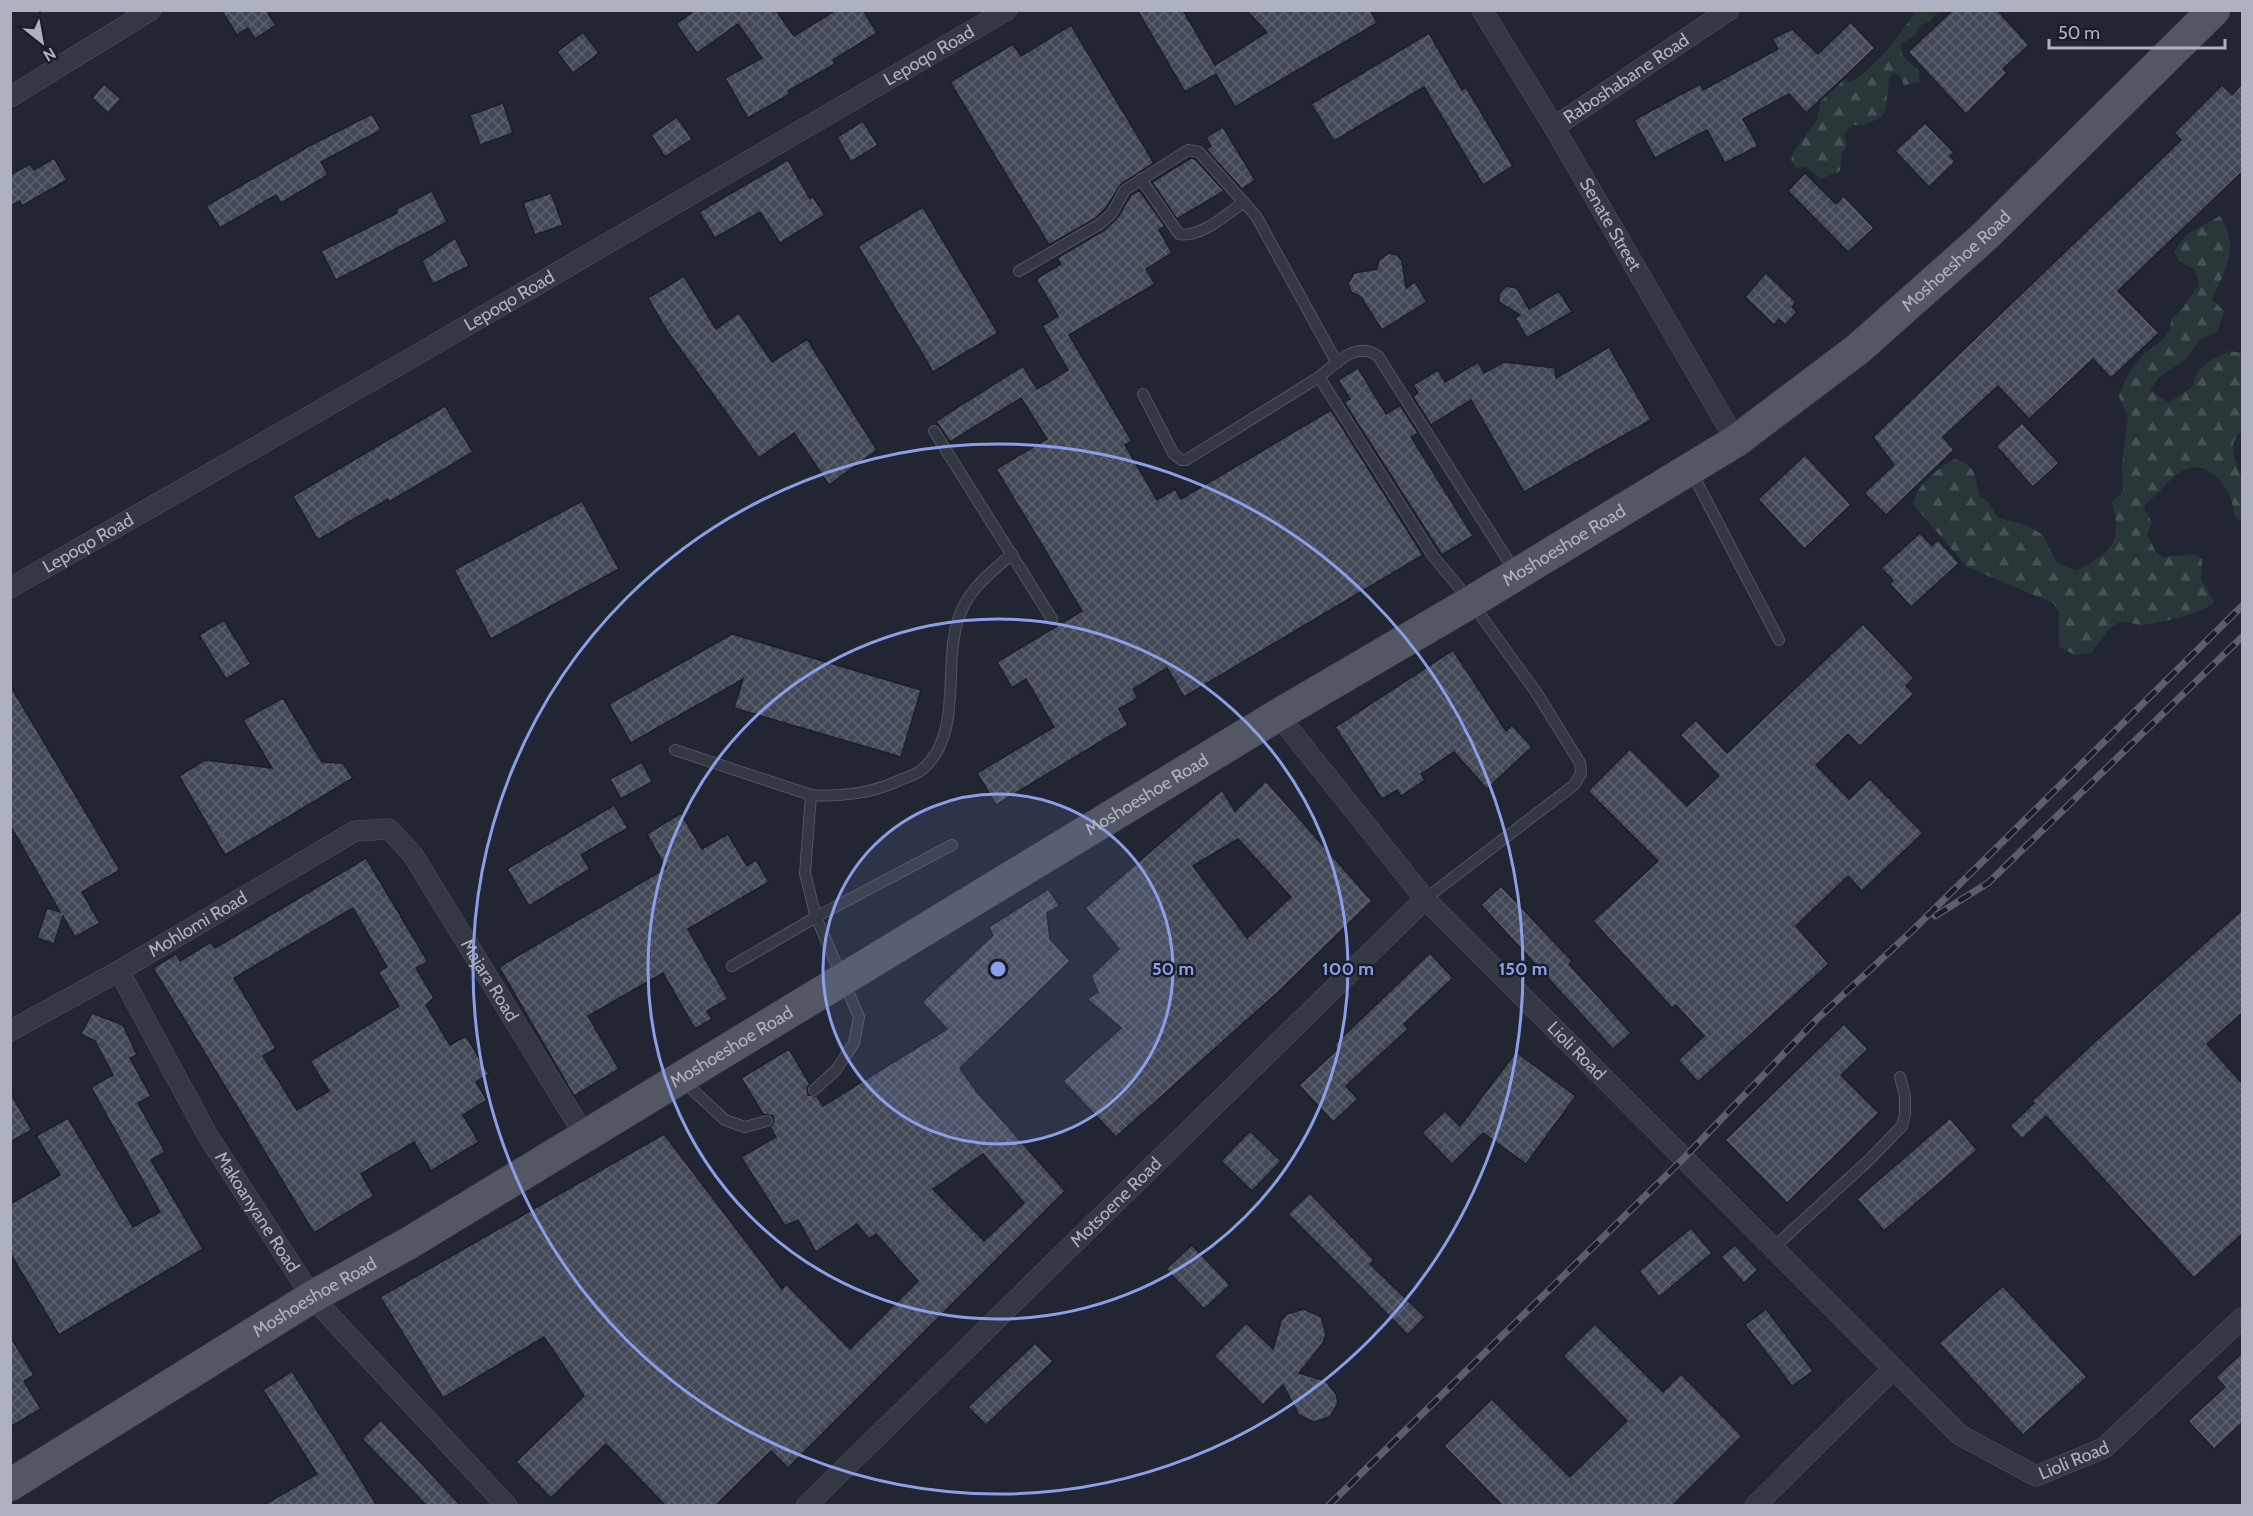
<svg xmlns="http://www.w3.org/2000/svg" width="2253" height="1516" font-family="Cabin,sans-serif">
  <defs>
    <pattern id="forest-firs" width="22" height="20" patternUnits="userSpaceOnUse" patternTransform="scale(1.5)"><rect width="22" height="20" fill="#293739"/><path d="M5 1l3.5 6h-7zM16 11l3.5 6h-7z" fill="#465254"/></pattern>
    <pattern id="building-cross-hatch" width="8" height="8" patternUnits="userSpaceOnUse" patternTransform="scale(1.5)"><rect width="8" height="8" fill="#434857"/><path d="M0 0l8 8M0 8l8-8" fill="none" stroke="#5c606d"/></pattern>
  </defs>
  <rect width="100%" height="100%" fill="#212632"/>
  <g fill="url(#forest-firs)">
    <path d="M1915 11H1939L1929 22 1919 26 1916 34 1901 44 1902 55 1919 71 1920 82 1904 85 1900 76 1894 73 1889 78 1886 107 1882 117 1864 125H1852L1844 134 1847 146 1842 152 1840 171 1821 179 1806 167 1796 168 1791 161 1793 153 1817 120 1821 101 1845 79 1850 82C1871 73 1904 31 1915 11Z"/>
    <path d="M2220 216C2240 247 2226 270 2212 299L2224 311 2217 332 2201 339 2185 360 2159 377 2150 390 2169 403 2193 386 2197 372 2208 362 2229 351 2242 353V432C2223 444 2240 466 2242 483 2244 496 2243 509 2242 522L2234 515C2234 490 2208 454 2180 472 2169 479 2158 495 2146 503L2144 507 2152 523 2147 535 2156 552 2163 557 2195 554 2202 559 2201 580 2215 602C2203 613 2160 623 2143 625 2133 625 2125 619 2116 624 2107 629 2098 645 2091 653L2075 655 2059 647V611L2053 603 1967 567 1913 504C1917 484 1938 468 1955 459 1978 467 1974 475 1980 497L1989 503 1998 518 2027 525 2043 535 2057 563 2077 571C2111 550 2123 545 2112 502L2123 491 2122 465 2128 417 2119 397C2123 382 2132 366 2143 355 2155 344 2172 338 2171 319L2183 308 2199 284 2195 270 2179 261 2174 252 2186 235Z"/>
  </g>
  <g fill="url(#building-cross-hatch)" stroke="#1c1f2a" stroke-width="1.5" fill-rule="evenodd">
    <path d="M221 10H274L268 14 276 25 255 39 248 28 237 35Z"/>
    <path d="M695 10H776L794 36 836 10H863L877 33 833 60 835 64 788 91 790 94 748 118 725 78 762 58 738 24 697 53 676 24Z"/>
    <path d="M1137 10H1183L1215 65 1267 32 1246 10H1370L1377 23 1235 107 1216 74 1185 92Z"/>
    <path d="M1953 10H1997L2029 45 2003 69 2007 73 1966 114 1908 52Z"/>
    <path d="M1851 22 1875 48 1806 113 1789 94 1743 119 1758 146 1725 163 1707 130 1655 158 1634 120 1700 84 1703 90 1778 49 1772 39 1792 29 1818 54Z"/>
    <path d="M1071 25 1154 163 1121 184 1106 208 1096 218 1049 245 950 82 1013 44 1021 56Z"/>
    <path d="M583 32 599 53 573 73 557 52Z"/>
    <path d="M1429 33 1462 90 1466 87 1513 166 1483 185 1424 87 1334 141 1311 104Z"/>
    <path d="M104 84 121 99 108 113 92 98Z"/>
    <path d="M2242 84V172L2118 291 2159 333 2111 378 2093 359 2029 419 1998 386 1943 437 1954 450 1886 515 1864 493 1894 465 1873 437 2181 140 2174 133 2222 85 2232 95Z"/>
    <path d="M503 103 513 133 480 145 470 115Z"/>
    <path d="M372 114 381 130 321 162 328 175 281 203 276 195 220 228 206 206 311 145Z"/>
    <path d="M677 117 692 139 665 157 651 135Z"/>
    <path d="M863 121 878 145 851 162 837 137Z"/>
    <path d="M1925 123 1954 153 1950 156 1955 162 1929 187 1895 151Z"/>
    <path d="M1223 127 1255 180 1242 189 1206 149 1211 146 1206 137Z"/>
    <path d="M54 158 67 180 22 206 20 201 10 206V175L30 164 34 170Z"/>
    <path d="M1191 158 1195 159 1224 191 1177 219 1152 182Z"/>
    <path d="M788 160 810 199 813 197 825 215 780 243 760 212 715 238 699 212Z"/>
    <path d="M1805 173 1836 204 1844 196 1874 228 1848 252 1788 191Z"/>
    <path d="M1139 190 1165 226 1159 230 1172 253 1146 269 1155 284 1069 335 1132 441 1125 445 1157 500 1175 489 1181 499 1331 410 1423 555 1184 697 1167 668 1133 689 1138 698 1119 709 1128 725 996 805 977 773 1054 727 1026 679 1012 688 997 662 1082 611 996 469 1047 439 1021 398 950 442 936 421 1023 366 1037 389 1068 370 1042 326 1058 316 1036 279 1061 264 1057 258 1105 230 1118 217 1131 195Z"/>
    <path d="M432 191 447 222 336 280 321 251 397 213 396 209Z"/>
    <path d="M551 193 563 225 535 235 523 203Z"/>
    <path d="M923 207 998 333 933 372 858 246Z"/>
    <path d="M455 238 469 266 433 284 422 261Z"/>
    <path d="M1389 253 1397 255 1402 261 1406 288 1415 282 1427 302 1382 330 1361 297 1351 292 1348 284 1354 273 1377 269 1379 260Z"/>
    <path d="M1766 273 1796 302 1792 307 1797 312 1785 325 1779 319 1774 325 1745 297Z"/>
    <path d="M684 276 716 329 739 313 772 362 807 339 877 450 829 485 794 433 759 458 667 331 648 298Z"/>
    <path d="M1506 286 1517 288 1529 309 1559 291 1572 312 1527 338 1515 318 1520 315 1499 302V294Z"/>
    <path d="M1609 347 1651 420 1524 492 1471 400 1431 425 1413 397 1418 393 1413 385 1438 370 1445 382 1478 362 1484 373 1504 362 1555 368 1556 378Z"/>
    <path d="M1358 368 1386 414 1400 405 1418 433 1411 437 1473 536 1442 555 1344 402 1350 399 1338 380Z"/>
    <path d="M445 406 473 452 389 502 388 499 318 540 293 496Z"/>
    <path d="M2022 423 2059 463 2033 487 1996 446Z"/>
    <path d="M1805 455 1851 505 1804 549 1758 499Z"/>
    <path d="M582 501 619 569 491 639 454 570Z"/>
    <path d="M1920 533 1932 546 1938 540 1959 563 1911 607 1890 584 1893 580 1881 568Z"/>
    <path d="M224 620 251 664 226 679 199 635Z"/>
    <path d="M1863 624 1914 678 1906 686 1914 694 1860 746 1848 734 1816 765 1849 799 1870 779 1923 833 1862 891 1848 876 1796 926 1829 964 1698 1082 1678 1060 1704 1036 1676 1005 1672 1008 1593 921 1658 861 1588 791 1630 749 1687 806 1719 776 1680 735 1696 720 1727 753Z"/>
    <path d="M732 634 921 690 901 757 734 708 743 679 631 743 609 704Z"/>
    <path d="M1453 650 1506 731 1512 725 1532 747 1487 789 1454 752 1421 774 1425 780 1401 796 1397 790 1382 799 1335 727Z"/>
    <path d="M10 685 120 870 82 892 100 923 75 937 63 916 54 944 37 938 47 908 60 912 10 825Z"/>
    <path d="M283 698 322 762 343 763 353 778 225 855 179 776 205 760 272 768 243 720Z"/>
    <path d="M642 762 652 782 621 799 610 779Z"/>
    <path d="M1266 781 1372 901 1276 994 1116 1137 1063 1081 1121 1028 1087 999 1098 992 1091 976 1119 949 1085 908 1222 790 1235 811ZM1238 839 1291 897 1247 938 1193 866Z"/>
    <path d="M614 805 628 828 581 855 590 869 529 906 507 869Z"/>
    <path d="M681 813 702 849 728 834 747 866 756 860 769 882 688 929 728 999 707 1011 712 1019 695 1029 663 973 588 1016 619 1069 574 1096 499 967 666 868 647 834Z"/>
    <path d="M366 858 428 962 416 968 434 998 426 1005 450 1045 466 1036 489 1074 476 1082 487 1100 463 1115 479 1142 431 1171 414 1142 361 1174 374 1196 314 1233 153 968 176 954 180 961 211 942 215 948ZM353 908 387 967 378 972 399 1006 310 1061 329 1091 297 1110 263 1056 276 1048 234 978Z"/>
    <path d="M1501 886 1572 961 1569 964 1631 1033 1613 1049 1481 905Z"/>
    <path d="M1048 889 1060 906 1047 913 1050 939 1070 961 960 1068 977 1092 1065 1191 788 1468 771 1451 715 1506H666L606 1444 551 1498 516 1462 584 1396 544 1337 443 1398 380 1297 664 1134 782 1289 786 1284 850 1349 918 1281 876 1234 869 1239 857 1224 816 1252 798 1220 785 1226 741 1157 776 1137 770 1127 774 1122 773 1116 763 1114 741 1078 789 1049 810 1084 807 1088 808 1095 817 1096 823 1106 947 1029 922 1002 993 935 989 927ZM983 1154 1024 1203 984 1241 933 1189Z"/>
    <path d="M2242 910V1013L2207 1044 2242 1083V1234L2194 1278 2046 1116 2022 1139 2010 1126 2034 1103 2032 1101 2100 1037Z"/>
    <path d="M1430 953 1453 978 1404 1024 1408 1029 1346 1086 1358 1099 1333 1122 1299 1085 1338 1049 1334 1045Z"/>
    <path d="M92 1013 123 1025 137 1055 130 1058 151 1096 138 1103 165 1152 151 1160 203 1249 59 1335 10 1253V1204L60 1175 36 1136 68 1118 133 1227 160 1212 91 1087 113 1075 95 1041 81 1034Z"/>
    <path d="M1844 1024 1868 1049 1841 1075 1879 1113 1787 1203 1725 1140Z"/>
    <path d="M1516 1052 1576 1096 1526 1164 1483 1133 1452 1164 1422 1133 1445 1111 1460 1126Z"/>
    <path d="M10 1092 32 1130 10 1142Z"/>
    <path d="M1950 1118 1977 1150 1884 1231 1857 1199Z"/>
    <path d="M1250 1131 1281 1161 1252 1191 1221 1161Z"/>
    <path d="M1310 1193 1374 1260 1370 1264 1425 1317 1408 1335 1288 1214Z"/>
    <path d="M1691 1228 1712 1253 1659 1297 1639 1271Z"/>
    <path d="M1192 1245 1230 1285 1204 1309 1166 1269Z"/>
    <path d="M1735 1245 1758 1270 1744 1283 1721 1257Z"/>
    <path d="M2003 1286 2087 1377 2023 1435 1939 1343Z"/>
    <path d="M1304 1309 1321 1317 1326 1334 1323 1343 1299 1373 1326 1381 1336 1394 1338 1403 1330 1417 1314 1422 1299 1415 1283 1385 1263 1405 1214 1356 1246 1323 1273 1349 1281 1321 1287 1314Z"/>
    <path d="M1766 1309 1813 1371 1792 1386 1745 1325Z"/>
    <path d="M1595 1324 1663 1392 1681 1374 1742 1436 1672 1506H1503L1444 1446 1492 1399 1570 1477 1627 1421 1563 1356Z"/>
    <path d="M10 1336 34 1375 24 1381 41 1409 10 1427Z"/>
    <path d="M1035 1343 1053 1361 986 1425 968 1407Z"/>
    <path d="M2242 1353V1423L2214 1449 2188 1421 2225 1387 2216 1377Z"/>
    <path d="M292 1371 352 1465 377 1506H262L317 1474 263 1390Z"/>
    <path d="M381 1420 461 1506H427L362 1439Z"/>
  </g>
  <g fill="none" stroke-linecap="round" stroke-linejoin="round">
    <g stroke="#525561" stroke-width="12">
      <g id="lane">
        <path d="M1141 179 1179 234C1202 238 1226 214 1244 202"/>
        <path d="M1019 271 1100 224 1112 213 1125 190 1188 150 1199 152 1256 216 1337 363"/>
        <path d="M1319 377 1433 556 1471 602 1536 692 1580 763 1581 774 1574 785 1425 899"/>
        <path d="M1143 394 1173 453 1181 460H1186L1319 377C1335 364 1357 340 1378 356L1516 573"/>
        <path d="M934 431 1052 619"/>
        <path d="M1691 471 1779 640"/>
        <path d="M675 750 811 795C840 797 873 793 900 780 908 777 918 774 924 768 963 732 943 666 958 620 967 590 990 573 1012 554"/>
        <path d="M811 795 805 873 816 917 859 1017 854 1043 836 1070 814 1090"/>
        <path d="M732 966 816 917 952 845"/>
        <path d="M683 1081 725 1120 745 1127 767 1121"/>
        <path d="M1772 1249 1869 1160 1902 1126 1905 1114V1096L1900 1077"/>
      </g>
    </g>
    <g stroke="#525561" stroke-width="21">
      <g id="street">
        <path id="s1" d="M1482 10 1554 127 1736 441"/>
        <path d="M10 97 151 10"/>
        <path id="s2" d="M1554 127 1729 10"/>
        <path id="s3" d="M10 588 413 357 1007 10"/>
        <path id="s4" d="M1278 715 1425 899 1960 1435 2036 1476 2104 1448 2242 1318"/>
        <path id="s5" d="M119 971 208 1136 312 1297 507 1506"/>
        <path id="s6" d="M10 1031 119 971 355 831 389 829 413 855 585 1136"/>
        <path id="s7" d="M806 1506 1425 899"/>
        <path d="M1755 1506 1892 1370"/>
      </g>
    </g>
    <g stroke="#3e414d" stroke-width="33">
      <g id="primary">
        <path id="s8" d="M10 1485 312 1297 409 1243 1278 715 1471 602 1736 441 1858 349 1984 237 2214 10"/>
      </g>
    </g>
    <use href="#lane" stroke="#343843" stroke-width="10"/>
    <use href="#street" stroke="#343843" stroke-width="20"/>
    <use href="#primary" stroke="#525763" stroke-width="32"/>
    <g stroke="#5a5e6d" stroke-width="7">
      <g id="rail">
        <path d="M1935 916 1988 883 2242 637"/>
        <path d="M1328 1506 1683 1159 1818 1018 1914 929 2242 606"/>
      </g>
    </g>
    <use href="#rail" stroke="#1a1d28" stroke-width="4.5" stroke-dasharray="14" stroke-linecap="butt"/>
  </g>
  <circle cx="998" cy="969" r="175" fill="#8a9fea" fill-opacity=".12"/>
  <g fill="none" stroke="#8a9fea" stroke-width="3">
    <circle cx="998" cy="969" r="175"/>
    <circle cx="998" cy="969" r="350"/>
    <circle cx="998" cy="969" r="525"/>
  </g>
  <g text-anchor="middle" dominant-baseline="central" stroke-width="5" stroke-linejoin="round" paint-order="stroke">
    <g font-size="18" fill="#aeb2c0" stroke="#1a1d28">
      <text stroke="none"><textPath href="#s3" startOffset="1062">Lepoqo Road</textPath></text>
      <text stroke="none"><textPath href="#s2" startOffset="87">Raboshabane Road</textPath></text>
      <text stroke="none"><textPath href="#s1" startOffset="250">Senate Street</textPath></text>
      <text stroke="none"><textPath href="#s8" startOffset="2302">Moshoeshoe Road</textPath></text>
      <text stroke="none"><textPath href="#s3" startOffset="576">Lepoqo Road</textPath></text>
      <text stroke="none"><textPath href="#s3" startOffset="90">Lepoqo Road</textPath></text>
      <text stroke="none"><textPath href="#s8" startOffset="1816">Moshoeshoe Road</textPath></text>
      <text stroke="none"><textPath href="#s8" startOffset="1330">Moshoeshoe Road</textPath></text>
      <text stroke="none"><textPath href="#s6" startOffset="216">Mohlomi Road</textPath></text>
      <text stroke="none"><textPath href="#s6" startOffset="615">Majara Road</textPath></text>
      <text stroke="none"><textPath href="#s8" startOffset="844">Moshoeshoe Road</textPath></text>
      <text stroke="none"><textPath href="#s4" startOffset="450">Lioli Road</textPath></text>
      <text stroke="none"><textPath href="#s7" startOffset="434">Motsoene Road</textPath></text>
      <text stroke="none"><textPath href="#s5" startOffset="278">Makoanyane Road</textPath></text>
      <text stroke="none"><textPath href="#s8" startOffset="358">Moshoeshoe Road</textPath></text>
      <text stroke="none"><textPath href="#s4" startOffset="1120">Lioli Road</textPath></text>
    </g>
  </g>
  <circle cx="998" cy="969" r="9" fill="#8a9fea" stroke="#1a1d28" stroke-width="3"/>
  <g font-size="18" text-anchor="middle" font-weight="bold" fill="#8a9fea" stroke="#1a1d28" stroke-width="5" stroke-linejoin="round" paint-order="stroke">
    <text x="1173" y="975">50 m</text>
    <text x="1348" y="975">100 m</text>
    <text x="1523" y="975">150 m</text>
  </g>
  <rect width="2253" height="1516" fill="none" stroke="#aeb2c0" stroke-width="24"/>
  <g transform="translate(42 42) rotate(149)" stroke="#1a1d28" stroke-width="4.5" paint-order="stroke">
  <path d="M0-4.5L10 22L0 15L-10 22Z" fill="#aeb2c0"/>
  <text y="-9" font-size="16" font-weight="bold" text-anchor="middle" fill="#aeb2c0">N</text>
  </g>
  <path d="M2049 39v9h176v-9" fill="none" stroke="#aeb2c0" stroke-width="3"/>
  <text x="2058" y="39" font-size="18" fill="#aeb2c0" stroke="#1a1d28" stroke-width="4.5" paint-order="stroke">50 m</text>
</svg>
